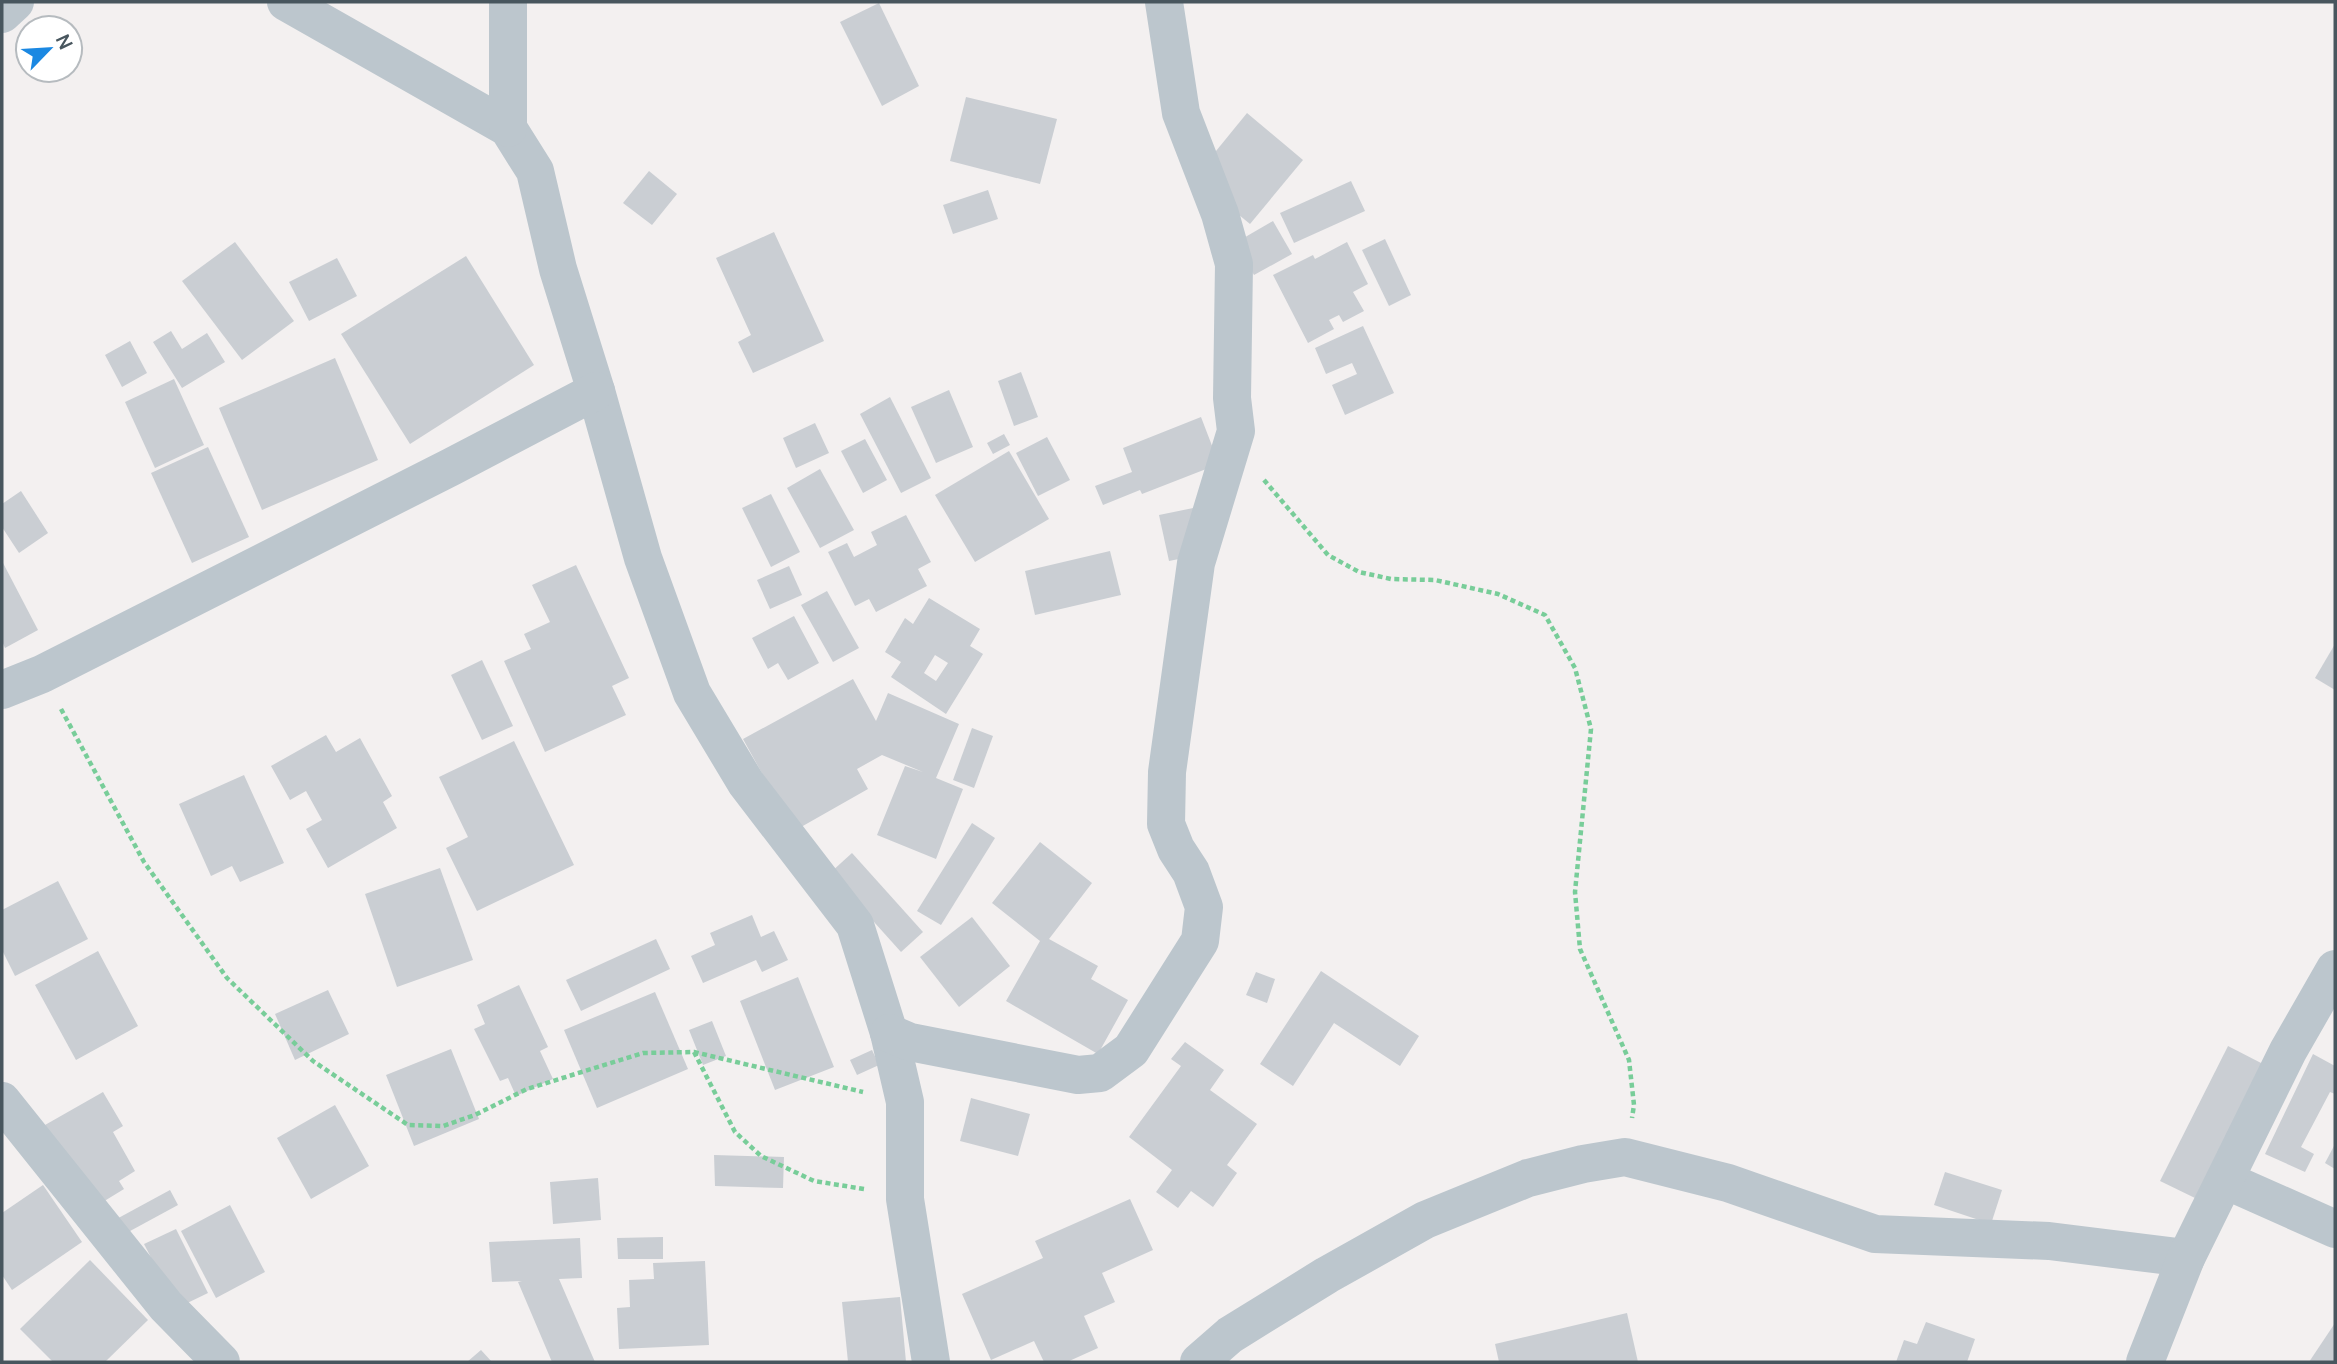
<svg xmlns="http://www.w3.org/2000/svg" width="2337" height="1364" font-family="Manrope,sans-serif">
  <rect width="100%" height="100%" fill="#f3f0f0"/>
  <g fill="#caced3" fill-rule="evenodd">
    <path d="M879 3 919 86 882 106 840 22Z"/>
    <path d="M966 97 1057 119 1040 184 950 161Z"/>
    <path d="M1247 113 1303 160 1250 224 1194 178Z"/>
    <path d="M649 171 677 194 652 225 623 203Z"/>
    <path d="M1351 181 1365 211 1294 243 1280 213Z"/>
    <path d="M988 190 998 219 953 234 943 205Z"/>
    <path d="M1273 221 1292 254 1254 275 1235 243Z"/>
    <path d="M774 232 824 341 753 373 738 342 751 335 716 258Z"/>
    <path d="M1385 239 1411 295 1389 306 1362 250Z"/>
    <path d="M235 242 294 321 242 360 182 281Z"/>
    <path d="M1347 242 1368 284 1353 292 1364 311 1343 322 1339 315 1329 320 1334 329 1308 343 1273 275 1313 255 1315 259Z"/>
    <path d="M466 256 534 365 410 444 341 334Z"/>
    <path d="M337 258 357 296 309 321 289 282Z"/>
    <path d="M1363 326 1394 393 1345 415 1332 385 1357 374 1352 363 1326 374 1315 348Z"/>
    <path d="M171 331 182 349 207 333 225 362 182 388 153 342Z"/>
    <path d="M130 341 147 373 122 387 105 355Z"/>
    <path d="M335 358 378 460 262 510 219 408Z"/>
    <path d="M1021 372 1038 417 1014 426 998 381Z"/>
    <path d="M174 379 204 445 155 468 125 402Z"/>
    <path d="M949 390 973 447 936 463 911 407Z"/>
    <path d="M890 397 931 478 901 493 860 414Z"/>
    <path d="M1201 417 1219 464 1142 494 1140 490 1103 505 1095 486 1132 472 1123 448Z"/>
    <path d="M815 423 829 453 796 468 783 438Z"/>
    <path d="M1004 434 1010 445 993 454 987 443Z"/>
    <path d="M1047 437 1070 480 1038 496 1016 453Z"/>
    <path d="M865 439 887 480 863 493 841 451Z"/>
    <path d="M208 447 249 537 192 563 151 473Z"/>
    <path d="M1009 451 1049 519 975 562 935 495Z"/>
    <path d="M820 469 854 530 820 548 787 488Z"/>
    <path d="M21 491 48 533 19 553 2 527V504Z"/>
    <path d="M771 494 800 552 771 567 742 508Z"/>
    <path d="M1203 506 1213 552 1169 561 1159 515Z"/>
    <path d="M906 515 931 562 918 569 927 586 876 612 869 599 855 606 828 552 847 543 854 557 877 545 871 532Z"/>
    <path d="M1110 551 1121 595 1035 615 1025 571Z"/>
    <path d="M2 561 38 630 5 648 2 641Z"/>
    <path d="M576 565 629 678 612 686 626 715 545 752 504 661 531 649 524 634 550 622 532 585Z"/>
    <path d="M789 566 802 595 770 609 757 580Z"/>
    <path d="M827 591 859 648 833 662 801 605Z"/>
    <path d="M929 598 980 629 970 646 983 654 946 714 891 677 901 662 885 652 905 618 913 624ZM935 655 948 663 936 681 924 673Z"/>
    <path d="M794 616 819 663 788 680 778 663 768 669 752 638Z"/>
    <path d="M2335 644V690L2315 678Z"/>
    <path d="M482 660 513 726 482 740 451 675Z"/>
    <path d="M853 679 876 721 888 693 959 724 936 778 963 789 936 859 877 835 905 766 923 772 882 755 857 769 868 789 794 831 743 739Z"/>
    <path d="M972 728 993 736 974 788 953 780Z"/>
    <path d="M326 735 336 752 360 738 392 796 383 802 397 828 328 868 306 829 322 820 306 791 290 800 271 766Z"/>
    <path d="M514 741 574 865 477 911 446 848 468 837 439 777Z"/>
    <path d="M244 775 284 863 240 882 232 866 211 876 179 804Z"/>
    <path d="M972 823 995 838 941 925 917 911Z"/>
    <path d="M1040 842 1092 883 1049 939 1098 966 1091 979 1128 1000 1098 1054 1006 1001 1040 941 992 903Z"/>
    <path d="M852 853 923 932 901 952 830 873Z"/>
    <path d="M440 868 473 960 397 987 365 894Z"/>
    <path d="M58 881 88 939 15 976 2 950V910Z"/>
    <path d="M752 915 761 937 774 931 788 960 762 972 756 960 703 983 691 956 715 945 710 933Z"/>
    <path d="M972 917 1010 966 959 1007 920 957Z"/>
    <path d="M656 939 670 969 581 1011 566 980Z"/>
    <path d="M98 951 138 1026 76 1060 35 985Z"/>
    <path d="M1321 971 1419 1036 1400 1066 1334 1023 1293 1086 1260 1064Z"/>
    <path d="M1256 972 1275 979 1267 1003 1246 995Z"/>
    <path d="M798 977 834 1067 775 1090 740 1001Z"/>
    <path d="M519 985 548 1047 540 1051 553 1079 516 1096 508 1078 500 1081 474 1029 485 1024 477 1005Z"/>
    <path d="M328 990 349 1034 295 1060 275 1014Z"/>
    <path d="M655 992 688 1069 597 1108 564 1030Z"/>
    <path d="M712 1021 726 1056 703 1065 689 1030Z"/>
    <path d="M1185 1042 1224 1070 1210 1090 1257 1124 1227 1165 1237 1173 1213 1207 1191 1191 1178 1208 1156 1192 1172 1170 1129 1137 1181 1066 1171 1059Z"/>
    <path d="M2228 1046 2263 1064 2195 1198 2160 1181Z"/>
    <path d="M451 1049 479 1119 414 1146 386 1075Z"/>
    <path d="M872 1050 879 1065 857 1075 850 1060Z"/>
    <path d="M2313 1054 2335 1066V1094L2330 1092 2301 1147 2314 1154 2305 1172 2265 1154Z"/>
    <path d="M103 1092 123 1126 113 1132 135 1171 119 1181 124 1189 93 1208 45 1125Z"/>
    <path d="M971 1098 1030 1114 1018 1156 960 1141Z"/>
    <path d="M335 1105 369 1166 311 1199 277 1138Z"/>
    <path d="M2335 1144V1169L2325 1163Z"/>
    <path d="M714 1155 784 1157 783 1188 715 1186Z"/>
    <path d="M1945 1172 2002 1190 1991 1224 1934 1205Z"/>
    <path d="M598 1178 601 1220 553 1224 550 1182Z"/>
    <path d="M43 1185 82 1242 12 1290 2 1275V1213Z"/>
    <path d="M170 1190 178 1205 108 1243 100 1228Z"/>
    <path d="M1130 1199 1153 1250 1102 1273 1115 1302 1084 1316 1098 1348 1067 1362H1044L1034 1341 991 1360 962 1294 1043 1258 1035 1241Z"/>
    <path d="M230 1205 265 1272 216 1298 181 1231Z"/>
    <path d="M176 1229 208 1293 177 1308 144 1244Z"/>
    <path d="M663 1237V1259H618L617 1238Z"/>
    <path d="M580 1238 582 1278 559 1279 595 1362H552L518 1282 522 1281 492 1282 489 1242Z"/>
    <path d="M90 1260 148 1320 105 1362H53L20 1329Z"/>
    <path d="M705 1261 709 1345 619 1349 617 1308 630 1307 629 1280 654 1279 653 1263Z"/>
    <path d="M900 1297 906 1362H848L842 1302Z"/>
    <path d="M1627 1313 1638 1362H1499L1495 1344Z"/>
    <path d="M1926 1322 1975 1339 1967 1362H1896L1904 1340 1917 1344Z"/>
    <path d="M2335 1323V1362H2309Z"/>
    <path d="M481 1350 492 1362H467Z"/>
  </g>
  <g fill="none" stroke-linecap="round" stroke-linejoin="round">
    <g stroke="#78cd99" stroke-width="4.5" stroke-dasharray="5 3.5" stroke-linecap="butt">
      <path d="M1264 480 1328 555 1359 572 1391 579 1435 580 1498 594 1545 615 1575 668 1591 729 1575 892 1580 949 1629 1060 1634 1105 1632 1118"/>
      <path d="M61 709 144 862 227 978 313 1061 408 1125 443 1126 475 1115 527 1089 643 1053 694 1052 863 1092"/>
      <path d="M694 1052 735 1132 761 1156 814 1181 864 1189"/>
    </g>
    <g stroke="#bcc6cd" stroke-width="38">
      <path d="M286 2 508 128 535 171 558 269 596 391 643 558 692 693 746 783 855 925 889 1033 905 1102V1199L931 1362"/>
      <path d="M508 2V128"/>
      <path d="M2 14 15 2"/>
      <path d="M2 690 42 674 451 467 596 391"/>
      <path d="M889 1033 910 1042 1078 1075 1100 1073 1131 1050 1200 941 1204 907 1191 872 1176 849 1166 824 1167 772 1196 563 1236 431 1232 398 1234 264 1220 214 1181 113 1164 2"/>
      <path d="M2 1101 166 1306 221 1362"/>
      <path d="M2225 1180 2335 1229"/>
      <path d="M1199 1362 1230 1335 1327 1275 1425 1220 1528 1178 1583 1164 1625 1157 1728 1183 1875 1234 2049 1241 2186 1258"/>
      <path d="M2145 1362 2186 1258 2288 1051 2335 969"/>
    </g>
  </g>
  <rect width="2337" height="1364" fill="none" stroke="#48565e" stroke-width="7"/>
  <g transform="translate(49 49) rotate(65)"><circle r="33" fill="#ffffff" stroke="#b6bbbf" stroke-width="2"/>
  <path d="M0-5L12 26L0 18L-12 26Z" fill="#1b88e2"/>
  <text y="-10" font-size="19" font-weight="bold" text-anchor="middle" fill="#48565e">N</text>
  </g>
</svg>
